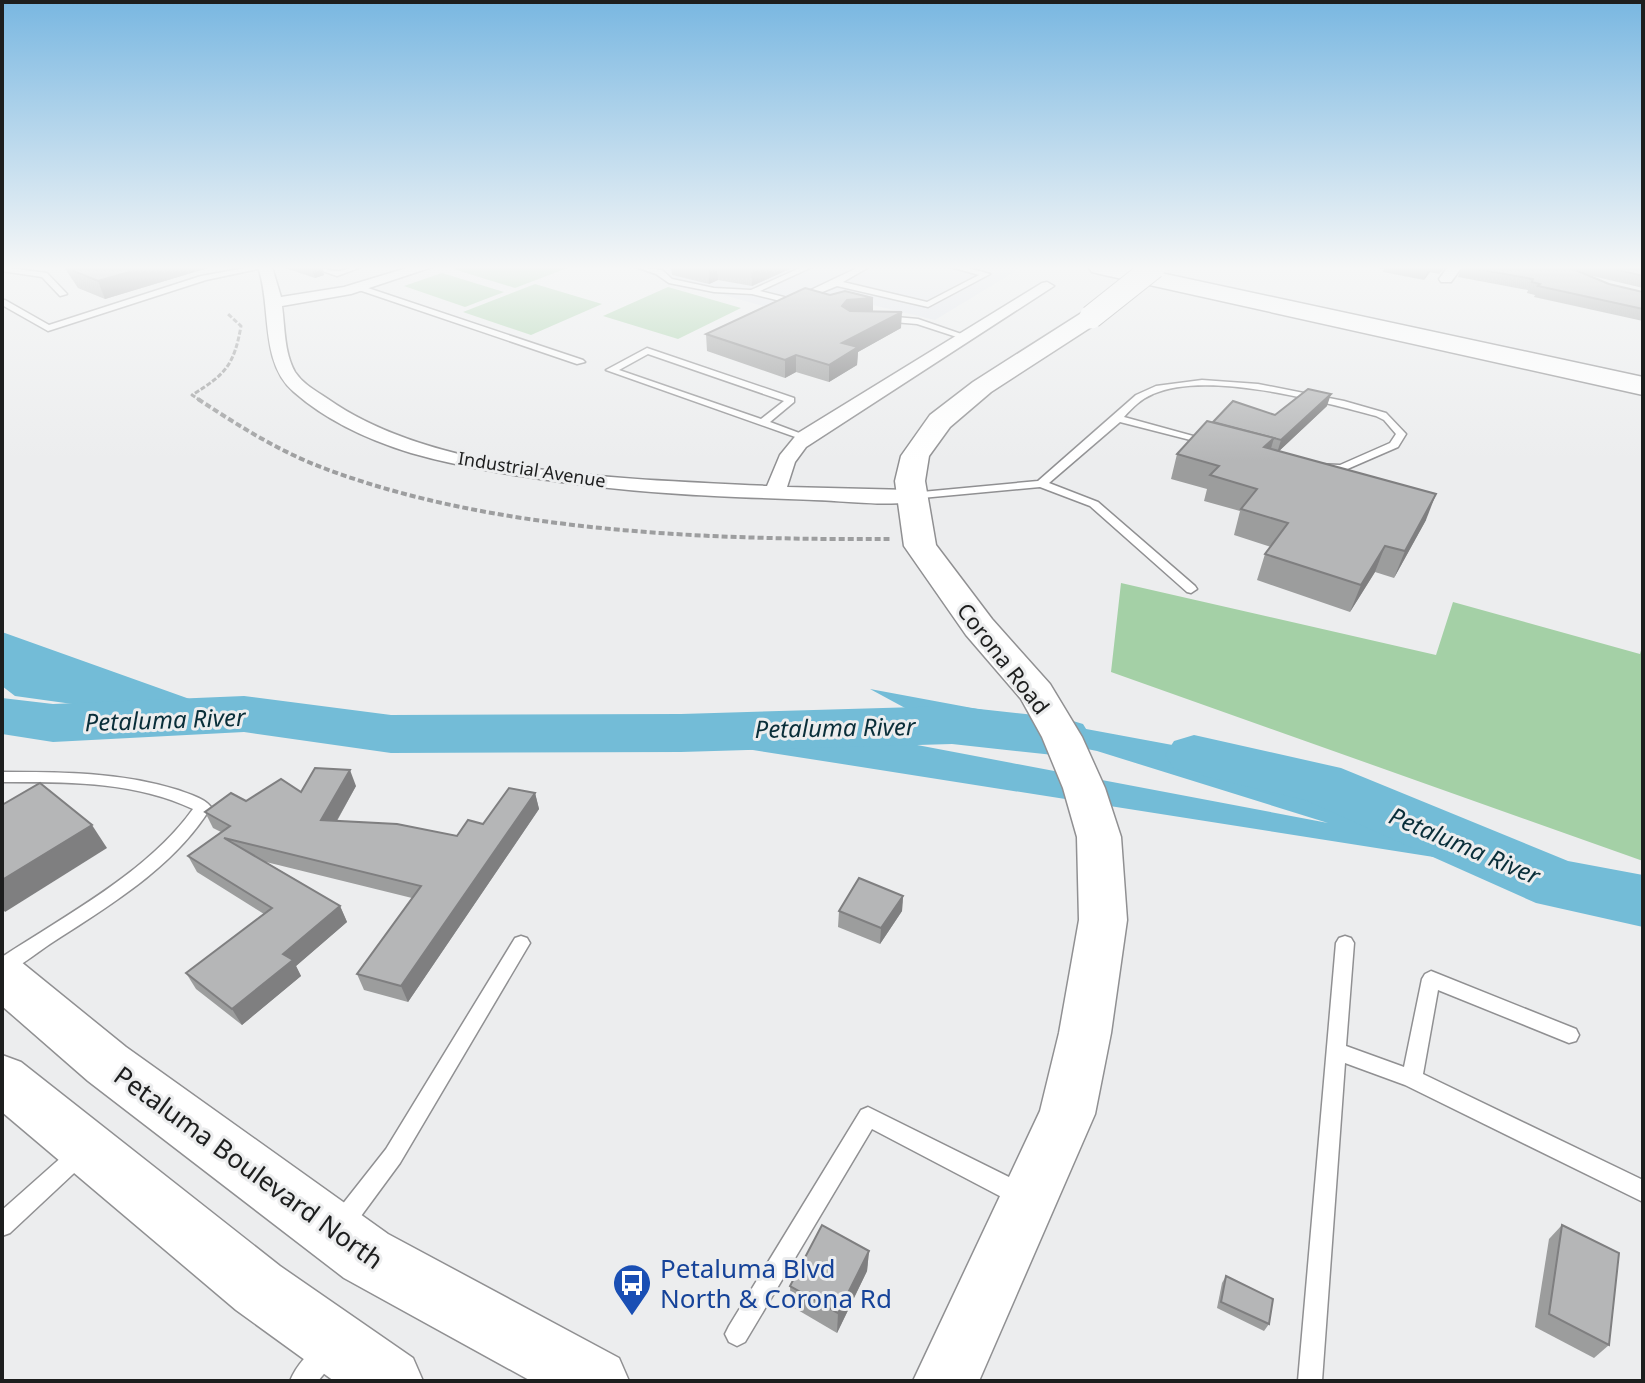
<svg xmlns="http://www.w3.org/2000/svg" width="1645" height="1383" font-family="'Noto Sans',sans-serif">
  <rect width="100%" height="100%" fill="#ecedee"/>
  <path fill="#e0e3eb" d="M623 267H1009L1019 269 935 320 827 294 785 312Z"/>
  <g fill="#a4d0a6">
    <path d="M459 267H570L515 288 453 269Z"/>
    <path d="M442 273 504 292 465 307 404 286Z"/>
    <path d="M535 284 602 304 531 335 463 312Z"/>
    <path d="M668 287 741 308 678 339 603 316Z"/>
    <path d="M1121 583 1436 655 1453 602 1640 654 1643 643V861L1111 672Z"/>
  </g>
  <path fill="#73bcd7" d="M2 632 212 707 430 723 796 722 1328 823 1097 751 918 715 870 689 1221 754 1475 850 1643 895V920L1440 858 645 733 260 730 15 696 2 686Z"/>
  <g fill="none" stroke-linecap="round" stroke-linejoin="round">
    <g fill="#73bcd7" fill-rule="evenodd">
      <path d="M244 696 391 715 681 714 952 706 1063 718 1083 724 1091 737 1083 750 1063 756 952 744 681 752 391 753 244 732 53 742 2 734V698L53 704Z"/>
      <path d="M1194 735 1341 768 1568 861 1643 875V927L1536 903 1305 800 1174 769 1165 755 1174 741Z"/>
    </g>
    <g stroke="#909092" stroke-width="3">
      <g id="service">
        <path d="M2 267 47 273 67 294 60 296 42 277 2 271Z"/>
        <path d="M251 267H267L206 280 48 331 2 305V300H5L49 325 201 276Z"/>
        <path d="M311 267C320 267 331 272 340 271 347 269 353 267 361 267L337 276Z"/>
        <path d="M636 267 662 270 672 279 714 288 751 290 802 267H812L760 291 792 299 859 267H869L843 282 927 302 979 275 951 267H965L990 274 928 307 837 286 793 304 752 294 714 292 669 283 656 274Z"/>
        <path d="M359 285 583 360 585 362 577 364 356 289V285Z"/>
        <path d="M885 316 918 319 970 337 966 340 917 324 882 321 881 319Z"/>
        <path d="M647 348 794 398V402L770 422 810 437 801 439 606 370ZM648 354 784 401 761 419 619 370Z"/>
        <path d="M1202 380 1258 384 1344 401 1386 413 1406 434 1398 447 1345 470 1319 469 1314 466 1315 464 1340 465 1390 443 1396 434 1384 420 1376 416C1321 401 1206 370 1153 394 1141 399 1133 407 1124 417L1215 442 1210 445 1120 422 1049 483 1098 502 1195 586 1197 589 1191 593 1187 592 1090 506 1040 487 911 499 905 496 911 493 1038 481 1136 395 1156 386Z"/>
        <path d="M2 772C62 772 120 772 178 790 189 794 204 798 211 807 175 867 107 907 50 944 35 954 19 968 2 974V957C66 915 148 872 193 809 133 781 67 782 2 782Z"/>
        <path d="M521 936 527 938 530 943 527 948 400 1163 350 1231 342 1234 334 1231 331 1223 334 1215 386 1149 515 938Z"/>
        <path d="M1345 936 1351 938 1354 943 1346 1046 1404 1067 1422 979 1425 974 1431 971 1576 1029 1579 1035 1576 1041 1569 1043 1438 990 1423 1074 1643 1180V1202L1405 1085 1345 1063 1322 1381H1298L1336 943 1339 938Z"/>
        <path d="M868 1107 1029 1187 1032 1195 1029 1203 1021 1206 1013 1203 872 1129 745 1342 737 1346 729 1342 725 1334 729 1326 861 1110Z"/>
        <path d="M80 1144 87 1147 90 1154 87 1161 10 1233 2 1236V1210L73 1147Z"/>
        <path d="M325 1343 333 1347 337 1355 333 1363 318 1381H290C296 1366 310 1349 325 1343Z"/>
      </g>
    </g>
    <g stroke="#909092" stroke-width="3">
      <g id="minor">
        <path d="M258 267H272L281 297 344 287 410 267H432L351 294 282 306C285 328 284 352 295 372 303 384 316 391 328 399 439 477 634 479 767 486L780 455 798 433 1042 283 1047 282 1054 286 806 447 795 462 787 487 910 490 920 496C916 501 918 501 911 502 880 506 845 501 814 500 737 497 660 495 584 485 526 477 467 469 411 453 369 440 327 421 294 392 259 362 272 306 258 267Z"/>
        <path d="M1448 267H1462L1451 282H1441L1439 279Z"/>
      </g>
    </g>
    <g stroke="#909092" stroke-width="3">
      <g id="secondary">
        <path d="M1091 310 1099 312 1102 317 1099 322 991 392 950 427 929 456 925 481 936 545 992 619 1050 684 1082 737 1105 788 1121 837 1127 920 1111 1033 1095 1114 979 1381H913L1040 1111 1059 1033 1079 920 1077 837 1063 788 1042 737 1021 699 966 635 904 546 895 481 901 456 930 415 973 382 1083 312Z"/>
        <path d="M2 955 20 961 126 1047 388 1234 619 1358 629 1381H531L344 1278 88 1081 2 1006Z"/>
        <path d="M2 1055 21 1062 280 1266 413 1358 423 1381H334L236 1310 2 1112Z"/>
      </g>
    </g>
    <g stroke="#909092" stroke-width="3">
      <path id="motorway" d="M1088 267H1133L1643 377V395L1100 274 1092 272Z"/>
    </g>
    <path stroke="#9d9e9f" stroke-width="3" stroke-dasharray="5 2" stroke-linecap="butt" d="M201 401 192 395C226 374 234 365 241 326L228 314"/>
    <path stroke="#9d9e9f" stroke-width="4" stroke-dasharray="6 3" stroke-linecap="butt" d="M198 399C239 426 280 452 326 469 497 533 710 540 891 539"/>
    <use href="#service" fill="#fff" fill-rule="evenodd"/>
    <use href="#minor" fill="#fff" fill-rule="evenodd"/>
    <use href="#secondary" fill="#fff" fill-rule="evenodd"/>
    <use href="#motorway" fill="#fff" fill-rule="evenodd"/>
    <g stroke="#909092" stroke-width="25" stroke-linecap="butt">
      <path id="secondary-bridge" d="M1091 317 1154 267"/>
    </g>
    <use href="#secondary-bridge" stroke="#fff" stroke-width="23"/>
  </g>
  <g fill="#9c9d9d">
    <path d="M64 267H211L105 299 78 288Z"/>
    <path d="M282 267H322L324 275 315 278Z"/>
    <path d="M671 267H794L752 286 718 280 709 284 672 275Z"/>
    <path d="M1379 267H1445L1439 274 1430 272 1424 280 1383 272 1384 269 1379 268Z"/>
    <path d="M1462 267H1643V288L1584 274 1609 284 1643 292V321L1534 297 1535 295 1527 293 1528 290 1458 277Z"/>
    <path d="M873 312 901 328 858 352 857 365 829 382 796 372 785 378 707 351 706 334Z"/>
    <path d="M1327 406 1279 451 1426 520 1394 578 1375 572 1350 612 1257 580 1265 554 1271 547 1234 535 1240 511 1204 501 1207 489 1171 479 1177 454 1213 422 1275 415Z"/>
    <path d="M356 786 337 821 457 836 483 824 535 793 539 809 408 1002 364 990 357 974 412 898 266 862 340 906 347 922 296 966 301 976 242 1025 196 989 186 973 264 914 197 872 188 856 221 832 213 828 205 812 246 801 301 792Z"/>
    <path d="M903 896 902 911 880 944 838 927 839 911Z"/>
    <path d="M1562 1225 1609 1345 1594 1358 1535 1327 1549 1239Z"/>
    <path d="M869 1251 867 1271 837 1333 791 1306 790 1286Z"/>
    <path d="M1226 1276 1269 1324 1264 1331 1217 1308 1222 1283Z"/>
  </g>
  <g fill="#7f7f80">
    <path d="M147 267H211L105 299 98 281Z"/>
    <path d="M311 267H322L324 275 315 278Z"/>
    <path d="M708 267H717L718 280 709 284Z"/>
    <path d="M751 267H794L752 286Z"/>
    <path d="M1429 267H1431L1430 272 1424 280Z"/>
    <path d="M873 298V314L847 317 842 306 847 300Z"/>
    <path d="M902 312 901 328 858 352 857 365 829 382V365L842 343Z"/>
    <path d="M796 355V372L785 378V360Z"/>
    <path d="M1331 394 1327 406 1277 453 1281 440Z"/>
    <path d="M1274 438 1267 462 1264 447Z"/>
    <path d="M1436 494 1426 520 1394 578 1405 551Z"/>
    <path d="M1385 546 1375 572 1350 612 1361 585Z"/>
    <path d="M350 770 356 786 328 836 321 820Z"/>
    <path d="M535 793 539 809 408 1002 401 986Z"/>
    <path d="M92 825 107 848 5 912 2 908V880Z"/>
    <path d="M903 896 902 911 880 944 881 928Z"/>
    <path d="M340 906 347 922 296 966 301 976 242 1025 232 1009 283 954Z"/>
    <path d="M869 1251 867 1271 837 1333 838 1313Z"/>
  </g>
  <g fill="#b5b6b7" stroke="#7f7f80" stroke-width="2">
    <path d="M68 267H147L98 281 71 270Z"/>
    <path d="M1464 267H1568L1609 284 1643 292V309L1538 286 1540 284 1532 282 1533 279Z"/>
    <path d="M1605 267H1643V276Z"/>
    <path d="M805 288 830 295 845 291 873 298 847 300 842 306 850 311 902 312 842 343 858 347 829 365 796 355 785 360 706 334Z"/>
    <path d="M1308 389 1331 394 1281 440 1213 422 1233 401 1275 415Z"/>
    <path d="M1207 421 1274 438 1264 447 1436 494 1405 551 1385 546 1361 585 1265 554 1288 523 1241 509 1257 489 1210 475 1219 466 1177 454Z"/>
    <path d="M315 768 350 770 321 820 397 824 457 836 468 820 483 824 509 788 535 793 401 986 357 974 421 886 224 838 340 906 283 954 293 960 232 1009 186 973 272 908 188 856 230 826 205 812 231 793 246 801 281 779 301 792Z"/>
    <path d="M40 783 92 825 2 880V805Z"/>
    <path d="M859 878 903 896 881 928 839 911Z"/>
    <path d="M822 1225 869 1251 838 1313 790 1286Z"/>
    <path d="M1562 1225 1619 1253 1609 1345 1549 1314Z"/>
    <path d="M1226 1276 1273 1299 1269 1324 1221 1302Z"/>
  </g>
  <linearGradient id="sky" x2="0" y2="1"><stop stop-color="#79b7e1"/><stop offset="0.58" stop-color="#f6f7f7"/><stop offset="1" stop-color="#f6f7f7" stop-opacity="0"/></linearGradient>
  <rect width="1645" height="461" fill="url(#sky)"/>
  <defs>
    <g id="bus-pin" transform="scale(2)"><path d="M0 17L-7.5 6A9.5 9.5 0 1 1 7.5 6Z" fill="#1a4fb4" stroke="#ecedee"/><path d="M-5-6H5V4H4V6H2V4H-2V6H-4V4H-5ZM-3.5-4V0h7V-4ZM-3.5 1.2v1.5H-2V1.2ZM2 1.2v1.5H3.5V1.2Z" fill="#fff"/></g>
  </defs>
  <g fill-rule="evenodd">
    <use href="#bus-pin" x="632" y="1283"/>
  </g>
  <g text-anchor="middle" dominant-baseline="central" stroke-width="6" stroke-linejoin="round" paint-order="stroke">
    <g font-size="18" fill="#1d1e1e" stroke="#ecedee">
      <text transform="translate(532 469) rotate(9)">Industrial Avenue</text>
    </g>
    <g font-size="22" fill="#1d1e1e" stroke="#ecedee">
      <text transform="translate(1004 658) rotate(52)">Corona Road</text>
    </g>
    <g font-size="24" font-style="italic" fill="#092e39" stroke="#ecedee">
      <text transform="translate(165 719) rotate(-2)">Petaluma River</text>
      <text transform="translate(835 727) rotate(-1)">Petaluma River</text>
      <text transform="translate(1465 845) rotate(23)">Petaluma River</text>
    </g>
    <g font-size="26" fill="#1d1e1e" stroke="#ecedee">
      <text transform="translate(249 1167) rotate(36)">Petaluma Boulevard North</text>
    </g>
    <g font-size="26" fill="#164399" stroke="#ecedee" text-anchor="start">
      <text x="660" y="1268">Petaluma Blvd<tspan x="660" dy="30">North &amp; Corona Rd</tspan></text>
    </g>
  </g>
  <rect width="1645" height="1383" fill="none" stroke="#1d1e1e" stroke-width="8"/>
</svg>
